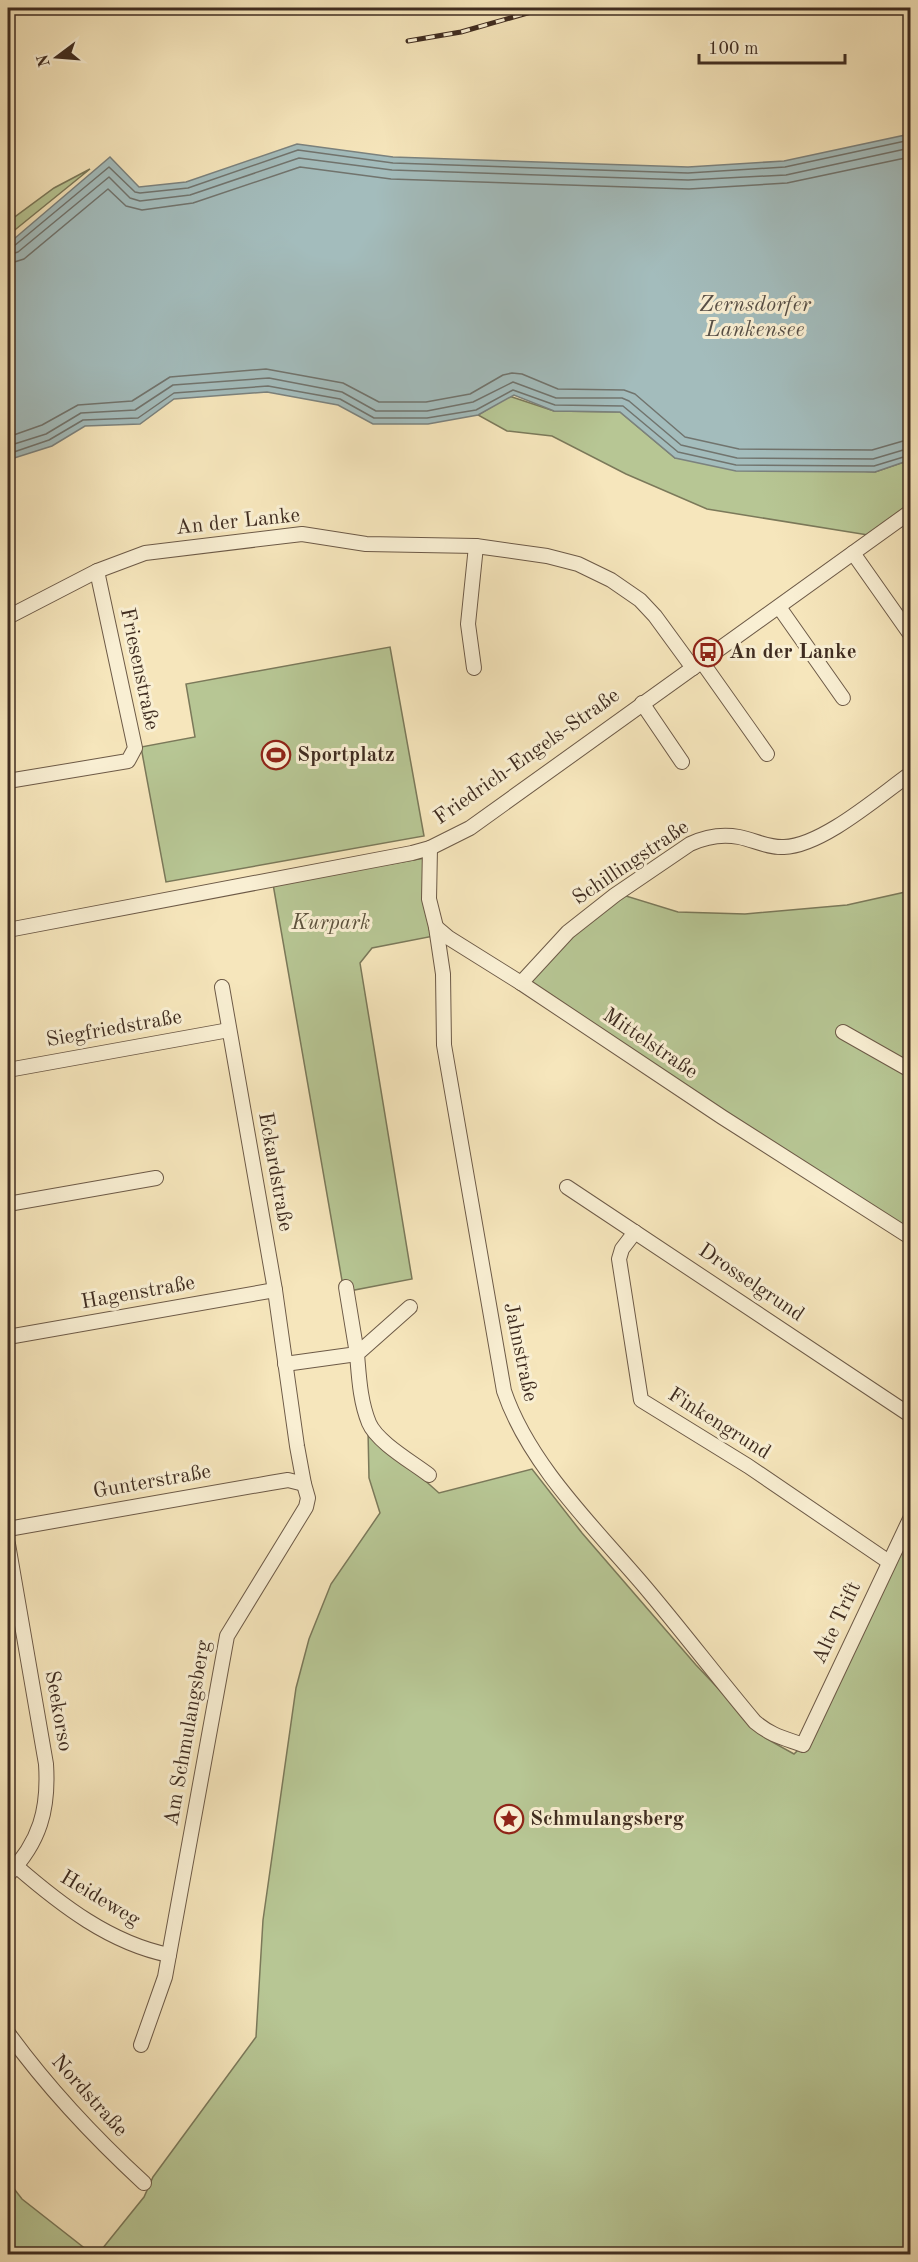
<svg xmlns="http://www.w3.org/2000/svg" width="918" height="2262" font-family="'Old Standard TT',serif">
  <rect width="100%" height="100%" fill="#f6e6bc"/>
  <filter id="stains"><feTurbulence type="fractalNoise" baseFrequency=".00333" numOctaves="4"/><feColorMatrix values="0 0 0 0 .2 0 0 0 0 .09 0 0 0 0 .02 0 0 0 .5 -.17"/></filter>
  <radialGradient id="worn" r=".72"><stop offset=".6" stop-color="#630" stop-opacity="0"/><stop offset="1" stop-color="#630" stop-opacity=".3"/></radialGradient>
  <g fill="#b7c694" stroke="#7b795a" stroke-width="1.5">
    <path d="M90 169 16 229 8 236V222L54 188Z"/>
    <path d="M509 396 554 411 620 412 675 458 875 472 910 460V506L868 535 707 509 626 474 552 436 507 431 478 415Z"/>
    <path d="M390 647 424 836 166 882 141 747 195 737 186 684Z"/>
    <path d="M425 858 434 936 372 948 360 963 412 1279 344 1292 273 884Z"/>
    <path d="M910 891V1232L527 982 571 934 623 895 678 912 745 914 847 905Z"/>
    <path d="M368 1430 439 1493 532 1469 582 1533 696 1665 765 1738 794 1754 803 1745 910 1521V2254H98L144 2197 153 2177 256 2037 263 1920 296 1688 309 1639 331 1584 380 1513 369 1478Z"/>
    <path d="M8 2181 22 2199 92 2254H8Z"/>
  </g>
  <path fill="#a3bcbc" stroke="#7b827e" stroke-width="1.5" d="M910 134V460L875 472 736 471 675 458 620 412 554 411 514 395 478 415 428 424H373L338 405 267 392 174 399 140 424 85 426 52 446 8 460V244L110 157 139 187 186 182 297 144 393 157 688 167 784 161Z"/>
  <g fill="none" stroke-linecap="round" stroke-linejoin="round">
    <g stroke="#71746e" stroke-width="1.5">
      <path d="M8 248 14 246 109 167 135 192 140 193 188 188 298 150 393 163 688 173 785 167 910 140"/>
      <path d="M8 255 18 252 109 177 130 198 140 201 190 195 299 158 392 170 688 180 786 175 910 148"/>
      <path d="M8 264 24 259 108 189 126 206 142 210 193 203 300 167 391 179 689 189 787 183 910 157"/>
      <path d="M8 437 42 425 78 405 132 401 170 377 266 369 343 383 379 402H426L470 394 503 375 512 373 522 374 558 389 624 390 635 394 685 437 739 449 872 450 910 439"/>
      <path d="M8 446 46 434 81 413 135 410 173 385 269 378 342 392 376 411H427L473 402 513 382 556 398H622L629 401 681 445 737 458 873 459 910 448"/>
      <path d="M8 454 49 440 83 420 138 418 174 393 268 386 340 399 374 418H427L476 410 513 390 555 405 623 406 678 452 736 465 874 466 910 455"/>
    </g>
    <g stroke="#6d5a47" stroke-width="16">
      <g id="minor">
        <path d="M853 553 910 634"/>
        <path d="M779 607 843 698"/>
        <path d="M8 617 97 571 145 553 302 534 366 544 476 546 547 556 578 564 611 580 640 600 655 616 693 668"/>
        <path d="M702 662 767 754"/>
        <path d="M474 668 468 624 476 546"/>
        <path d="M642 703 682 762"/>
        <path d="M8 781 128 761 135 748 97 571"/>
        <path d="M430 848 429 899 436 927 443 974 444 1045 504 1391C529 1465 595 1528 645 1587 683 1632 718 1678 755 1722 772 1736 784 1738 803 1745L910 1519"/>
        <path d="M436 927 449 938 521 983 722 1117 910 1237"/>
        <path d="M8 930 412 853 430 848 470 828 910 512"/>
        <path d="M521 983 568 932 615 895 690 844C705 837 723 834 739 837 754 840 768 848 784 847 822 846 879 796 910 774"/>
        <path d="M843 1032 910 1070"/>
        <path d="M8 1070 229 1030"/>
        <path d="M567 1187 910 1415"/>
        <path d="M8 1204 156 1178"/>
        <path d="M635 1232 622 1249 619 1259 641 1400 748 1466 889 1562"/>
        <path d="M410 1307 357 1354C359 1377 360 1401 369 1423 377 1442 412 1462 429 1475"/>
        <path d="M8 1337 275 1290"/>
        <path d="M285 1364 357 1354 346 1287"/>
        <path d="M8 1529 270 1483 288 1480 304 1484"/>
        <path d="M8 1544 46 1764C49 1809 40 1842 8 1875"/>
        <path d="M16 1866C61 1905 110 1943 169 1955"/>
        <path d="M8 2033C48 2088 94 2137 144 2183"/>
        <path d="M141 2045 165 1977 227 1636 306 1507 308 1498 304 1484 297 1446 275 1290 222 987"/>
      </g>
    </g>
    <use href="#minor" stroke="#f9efd3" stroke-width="14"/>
    <g stroke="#3f2c20" stroke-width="5">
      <path id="rail" d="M408 41 461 32 545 8"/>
    </g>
    <use href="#rail" stroke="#f9efd3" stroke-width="3" stroke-dasharray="9" stroke-linecap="butt"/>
  </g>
  <defs>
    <g id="bus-ring" transform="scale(1.5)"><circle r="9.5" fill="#f9efd3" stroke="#8f2418" stroke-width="1.5"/><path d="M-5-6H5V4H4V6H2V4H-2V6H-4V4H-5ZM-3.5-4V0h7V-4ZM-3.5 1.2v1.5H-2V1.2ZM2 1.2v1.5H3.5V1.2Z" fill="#8f2418"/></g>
    <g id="stadium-ring" transform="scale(1.5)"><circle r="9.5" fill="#f9efd3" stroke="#8f2418" stroke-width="1.5"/><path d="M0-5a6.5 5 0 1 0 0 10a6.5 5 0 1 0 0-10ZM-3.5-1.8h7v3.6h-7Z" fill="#8f2418"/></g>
    <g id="sight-ring" transform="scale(1.5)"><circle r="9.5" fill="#f9efd3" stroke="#8f2418" stroke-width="1.5"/><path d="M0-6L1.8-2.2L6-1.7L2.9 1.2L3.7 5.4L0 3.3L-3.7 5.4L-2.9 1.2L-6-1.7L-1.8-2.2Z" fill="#8f2418"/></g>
  </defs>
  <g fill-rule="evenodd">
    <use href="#bus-ring" x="708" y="652"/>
    <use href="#stadium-ring" x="276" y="755"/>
    <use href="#sight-ring" x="509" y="1819"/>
  </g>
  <g text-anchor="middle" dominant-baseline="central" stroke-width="6" stroke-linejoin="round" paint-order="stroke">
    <g font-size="21" fill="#3f2c20" stroke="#f9efd3">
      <text transform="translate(238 522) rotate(-6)">An der Lanke</text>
      <text transform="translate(139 669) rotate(78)">Friesenstraße</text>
      <text transform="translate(527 757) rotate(-35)">Friedrich-Engels-Straße</text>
      <text transform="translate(631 863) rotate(-34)">Schillingstraße</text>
      <text transform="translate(114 1029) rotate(-10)">Siegfriedstraße</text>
      <text transform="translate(650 1044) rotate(34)">Mittelstraße</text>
      <text transform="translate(275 1172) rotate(80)">Eckardstraße</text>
      <text transform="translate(751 1283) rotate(34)">Drosselgrund</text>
      <text transform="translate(138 1293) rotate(-10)">Hagenstraße</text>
      <text transform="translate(520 1352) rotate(78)">Jahnstraße</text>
      <text transform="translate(719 1424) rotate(32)">Finkengrund</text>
      <text transform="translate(152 1482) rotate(-10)">Gunterstraße</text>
      <text transform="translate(837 1623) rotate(-65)">Alte Trift</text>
      <text transform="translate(58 1711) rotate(80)">Seekorso</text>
      <text transform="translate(188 1733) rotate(-80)">Am Schmulangsberg</text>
      <text transform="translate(100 1899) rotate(31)">Heideweg</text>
      <text transform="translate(89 2096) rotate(48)">Nordstraße</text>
    </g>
    <g font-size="21" font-weight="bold" fill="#3f2c20" stroke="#f9efd3" text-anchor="start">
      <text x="729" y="652">An der Lanke</text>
      <text x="297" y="755">Sportplatz</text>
      <text x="530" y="1819">Schmulangsberg</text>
    </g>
    <g font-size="21" font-style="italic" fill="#5d523d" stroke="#f9efd3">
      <text x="331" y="923">Kurpark</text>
    </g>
    <g font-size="22" font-style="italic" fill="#585047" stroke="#f9efd3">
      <text x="755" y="305">Zernsdorfer<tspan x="755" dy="25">Lankensee</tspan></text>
    </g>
  </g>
  <rect width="918" height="2262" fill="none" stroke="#f6e6bc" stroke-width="30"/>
  <rect x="9" y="9" width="900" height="2244" fill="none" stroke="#3f2c20" stroke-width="3"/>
  <rect x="15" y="15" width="888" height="2232" fill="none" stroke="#3f2c20" stroke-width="1.5"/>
  <g transform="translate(57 57) rotate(254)" stroke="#f9efd3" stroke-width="4.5" paint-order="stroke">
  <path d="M0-4.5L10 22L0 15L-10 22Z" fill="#3f2c20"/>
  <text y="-9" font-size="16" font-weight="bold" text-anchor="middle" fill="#3f2c20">N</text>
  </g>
  <path d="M699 54v9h146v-9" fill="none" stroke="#3f2c20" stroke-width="3"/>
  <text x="708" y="54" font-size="18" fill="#3f2c20" stroke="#f9efd3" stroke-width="4.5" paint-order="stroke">100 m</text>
  <rect width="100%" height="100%" filter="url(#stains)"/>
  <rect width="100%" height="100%" fill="url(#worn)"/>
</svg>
